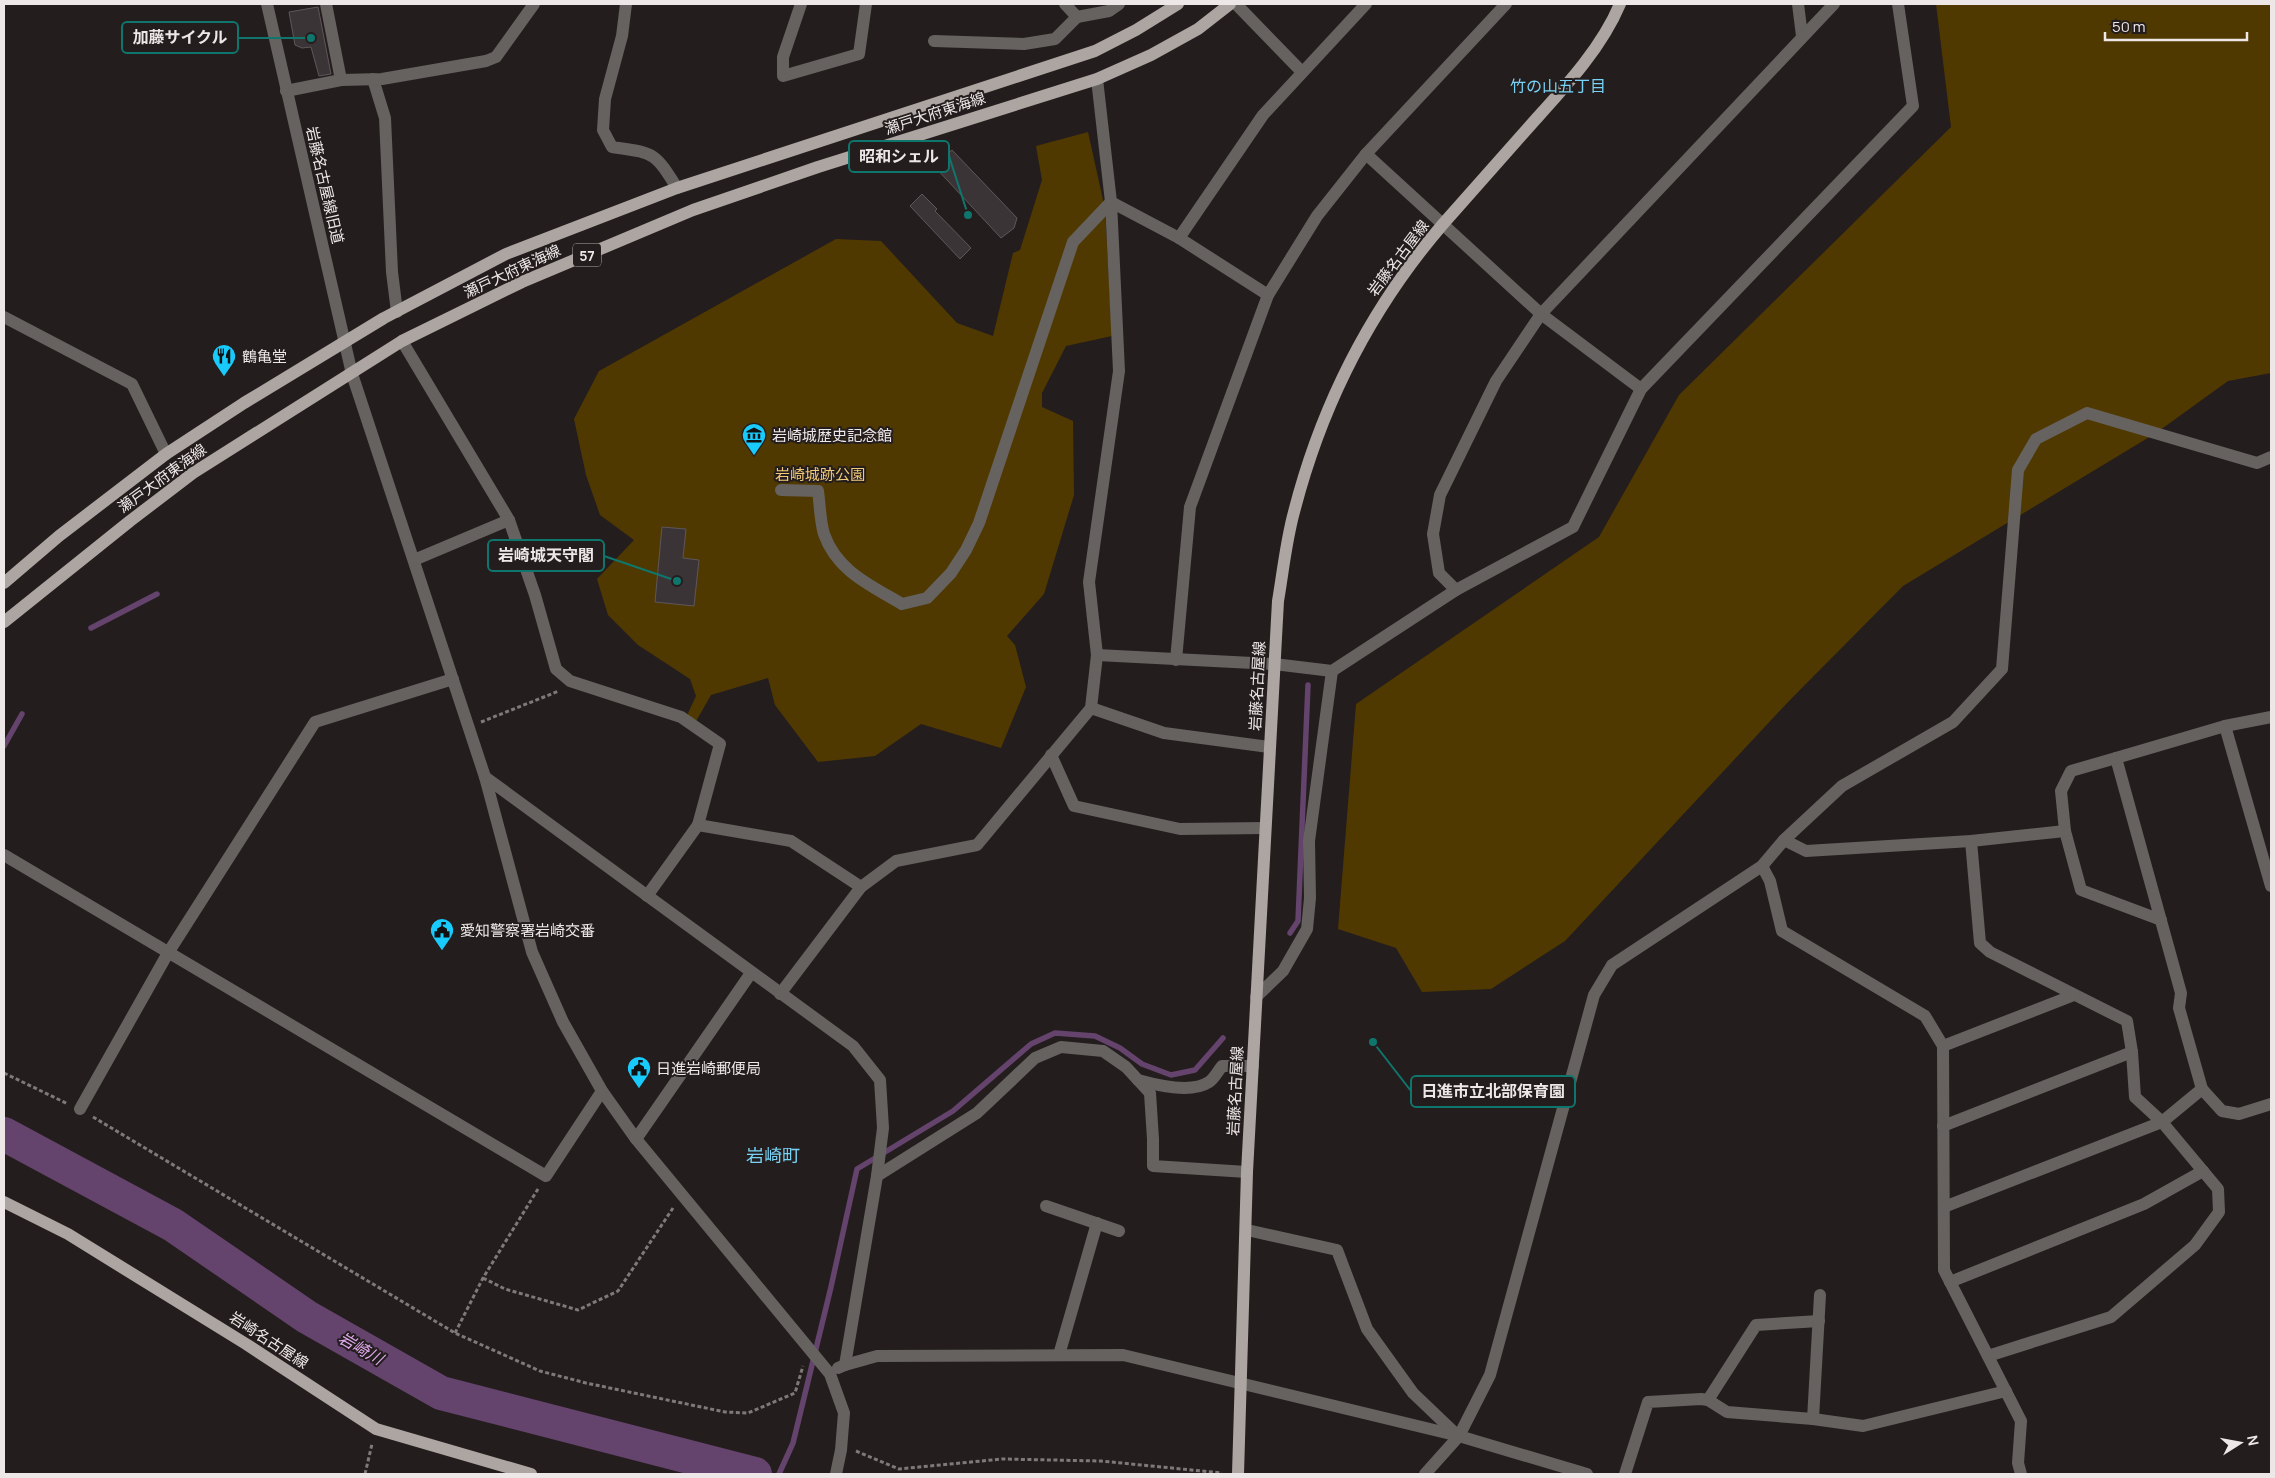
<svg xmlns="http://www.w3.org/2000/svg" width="2275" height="1478" font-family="Manrope,'Noto Sans JP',sans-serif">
  <rect width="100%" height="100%" fill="#241d1d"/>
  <g fill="#503901">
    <path d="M1936 4H2271V373L2228 381 2156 433 1903 586 1788 702 1565 941 1491 989 1422 992 1396 948 1338 929 1356 704 1599 537 1679 395 1951 127Z"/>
    <path d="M1088 132 1105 209 1112 336 1066 346 1042 393V407L1073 421 1074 495 1044 594 1007 636 1015 645 1026 687 1001 748 921 724 875 756 818 762 775 705 768 678 711 695 695 723 683 724 696 696 690 679 638 645 608 615 597 579 634 540 600 515 586 475 574 419 599 371 836 239 881 241 957 323 993 336 1013 253 1020 250 1042 180 1036 146Z"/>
  </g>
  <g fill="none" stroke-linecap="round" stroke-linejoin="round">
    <g stroke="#64436d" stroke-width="5.5">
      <path d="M91 628 157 594"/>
      <path d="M4 746 22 714"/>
      <path d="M1290 933 1298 921 1308 685"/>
      <path d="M779 1474 793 1443 831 1287 857 1169 953 1111 1031 1044 1055 1033 1095 1036 1120 1048 1142 1064 1171 1075 1195 1070 1223 1038"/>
    </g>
    <path stroke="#64436d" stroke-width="34" d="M4 1134 173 1225 307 1317 441 1393 755 1474"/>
  </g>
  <g fill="#3b3437" stroke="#5f565a">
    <path d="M318 7 331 74 319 76 311 47 302 48 295 45 289 12Z"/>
    <path d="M952 150 1017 218 1014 228 1001 238 934 166Z"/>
    <path d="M922 194 937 209 935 211 971 248 960 259 910 206Z"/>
    <path d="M662 527 686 529 683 558 699 560 694 606 655 602Z"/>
  </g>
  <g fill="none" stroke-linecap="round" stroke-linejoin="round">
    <g stroke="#7f7978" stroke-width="3" stroke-dasharray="4 2.5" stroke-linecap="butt">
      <path d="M481 722 559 691"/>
      <path d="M4 1073 68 1104"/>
      <path d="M93 1117 455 1333 540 1371 586 1383 725 1412 748 1413 795 1393 803 1366"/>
      <path d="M483 1278 505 1289 578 1310 618 1291 673 1208"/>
      <path d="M455 1333 483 1278 538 1189"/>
      <path d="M856 1451 899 1469 1002 1459 1101 1461 1222 1473"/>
      <path d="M365 1474 372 1444"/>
    </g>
    <g stroke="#656260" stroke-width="12">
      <path d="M267 4 352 374 485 777 532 952 563 1022 602 1091 636 1139 830 1374 844 1413 841 1450 836 1474"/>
      <path d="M326 4 341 80"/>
      <path d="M626 4 622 36 605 99 603 130 612 147C654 153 654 151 677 188"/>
      <path d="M801 4 783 57V76L859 54 866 4"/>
      <path d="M1065 4 1077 17"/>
      <path d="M1236 4 1302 72"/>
      <path d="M1798 4 1802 36"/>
      <path d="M934 41 1024 44 1055 39 1077 17 1109 11 1119 4"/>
      <path d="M373 79 385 118 392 272 397 312"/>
      <path d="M286 91 341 80 382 79 486 61 496 57 534 4"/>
      <path d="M1366 154 1541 314 1641 389"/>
      <path d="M1111 202 1179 238 1268 295"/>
      <path d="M1179 238 1263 115 1366 4"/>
      <path d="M4 317 132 384 166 454"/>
      <path d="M402 341 509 520 535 595 556 669 570 681 681 717 720 744 698 825 647 896"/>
      <path d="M781 490 818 491C820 505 820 521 824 534 837 571 870 585 902 604L927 598 951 573 966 550 979 523 1073 242 1111 202"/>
      <path d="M414 560 509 520"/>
      <path d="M1456 590 1439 573 1433 534 1440 495 1496 381 1541 314 1834 4"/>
      <path d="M1097 655 1274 664 1332 671 1456 590 1573 527 1641 389 1913 106 1898 4"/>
      <path d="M1176 660 1190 507 1268 295 1317 216 1366 154 1506 4"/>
      <path d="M1091 708 1164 733 1269 747"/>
      <path d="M2225 726 2271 886"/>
      <path d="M1051 755 1074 806 1180 829 1265 828"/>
      <path d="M2116 758 2071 771 2061 791 2065 831 2081 890 2161 920"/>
      <path d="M485 777 853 1046 880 1080 883 1128 877 1176 845 1365"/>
      <path d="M698 825 791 841 861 887"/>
      <path d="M1784 840 1806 851 1971 841 2065 831"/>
      <path d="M1971 841 1980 943 1990 952 2127 1021 2132 1052 2135 1097 2162 1122 2218 1189 2219 1212 2195 1245 2111 1317 1988 1356"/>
      <path d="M4 855 546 1176 602 1091"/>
      <path d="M1762 866 1770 881 1782 931 1925 1016 1943 1046 1944 1270 2021 1421 2018 1463 2021 1474"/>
      <path d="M780 994 861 887 896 861 977 845 1091 708 1097 655 1089 582 1119 371 1111 202 1097 79"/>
      <path d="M1256 997 1283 971 1307 929 1310 898 1309 841 1332 671"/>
      <path d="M1943 1046 2074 995"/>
      <path d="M1138 1080C1156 1085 1191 1094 1209 1082 1214 1079 1218 1071 1222 1066H1253"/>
      <path d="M2202 1089 2179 1008 2181 993 2116 758 2225 726 2271 717"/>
      <path d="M80 1109 168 953 315 722 453 679"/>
      <path d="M1943 1126 2132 1052"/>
      <path d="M636 1139 751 973"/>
      <path d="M877 1176 977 1113 1035 1058 1061 1047 1103 1051 1126 1067 1150 1093 1153 1139V1166L1247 1172"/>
      <path d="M1046 1206 1119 1231"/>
      <path d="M1944 1207 2162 1122 2202 1089 2222 1111 2239 1114 2271 1104"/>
      <path d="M1247 1230 1337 1250 1367 1329 1413 1393 1457 1435"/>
      <path d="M1950 1282 2144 1204 2203 1171"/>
      <path d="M1059 1355 1097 1223"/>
      <path d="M838 1368 845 1365 877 1356 1123 1355 1459 1436 1587 1474"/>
      <path d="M1708 1400 1756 1325 1819 1321"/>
      <path d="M1813 1419 1820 1295"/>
      <path d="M1425 1474 1459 1436 1490 1375 1594 995 1612 965 1762 866 1784 840 1842 786 1953 722 2002 669 2018 470 2036 439 2087 413 2257 463 2271 457"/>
      <path d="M1625 1474 1648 1402 1701 1399 1708 1400 1727 1412 1813 1419 1863 1426 2006 1391"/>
    </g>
    <g stroke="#aca5a1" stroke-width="12">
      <path d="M4 583 59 536 166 454 244 403 384 318 506 254 677 188 1095 51 1136 30 1178 4"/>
      <path d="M4 622 130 521 193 473 402 341 522 282 693 210 818 167 1097 79 1151 55 1198 29 1230 4"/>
      <path d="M4 1202 68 1234 246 1344 376 1429 531 1474"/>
      <path d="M1238 1474 1247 1172 1278 601C1283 572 1286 541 1294 512 1322 403 1370 309 1443 224 1474 189 1505 154 1536 119 1567 85 1602 47 1620 4"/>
    </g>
  </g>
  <defs>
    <g id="restaurant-pin" transform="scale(1.25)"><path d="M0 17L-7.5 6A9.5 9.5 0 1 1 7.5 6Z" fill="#19cafc" stroke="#241d1d"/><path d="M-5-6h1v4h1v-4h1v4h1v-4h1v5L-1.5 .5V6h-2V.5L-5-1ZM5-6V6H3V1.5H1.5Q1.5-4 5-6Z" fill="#111"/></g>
    <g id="museum-pin" transform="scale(1.25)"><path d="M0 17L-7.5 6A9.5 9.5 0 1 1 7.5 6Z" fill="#19cafc" stroke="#241d1d"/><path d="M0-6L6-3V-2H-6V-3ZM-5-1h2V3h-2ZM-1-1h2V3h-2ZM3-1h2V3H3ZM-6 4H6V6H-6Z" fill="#111"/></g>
    <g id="civic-pin" transform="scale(1.25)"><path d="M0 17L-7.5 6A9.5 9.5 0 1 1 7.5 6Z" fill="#19cafc" stroke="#241d1d"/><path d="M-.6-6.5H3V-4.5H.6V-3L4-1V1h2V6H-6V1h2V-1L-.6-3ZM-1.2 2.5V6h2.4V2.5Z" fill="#111"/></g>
  </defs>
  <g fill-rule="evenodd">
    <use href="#restaurant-pin" x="224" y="356"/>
    <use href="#museum-pin" x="754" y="435"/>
    <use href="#civic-pin" x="442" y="930"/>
    <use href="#civic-pin" x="639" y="1068"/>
  </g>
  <g text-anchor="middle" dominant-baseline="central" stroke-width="4" stroke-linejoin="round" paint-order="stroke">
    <rect fill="#241d1d" stroke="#b1abaa" stroke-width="1" x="573" y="243.5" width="28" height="23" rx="4"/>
    <g font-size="14" font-weight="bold" fill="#ede8e7">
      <text x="587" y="255">57</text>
    </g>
    <g font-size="15" fill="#ede8e7" stroke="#241d1d">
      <text transform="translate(935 113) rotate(-18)">瀬戸大府東海線</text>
      <text transform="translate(325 185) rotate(77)">岩藤名古屋線旧道</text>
      <text transform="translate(1398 258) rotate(-53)">岩藤名古屋線</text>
      <text transform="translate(512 271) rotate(-25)">瀬戸大府東海線</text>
      <text transform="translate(162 478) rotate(-36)">瀬戸大府東海線</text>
      <text transform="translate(1257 686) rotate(-87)">岩藤名古屋線</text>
      <text transform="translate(1235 1091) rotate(-87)">岩藤名古屋線</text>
      <text transform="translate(269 1340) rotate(33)">岩崎名古屋線</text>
    </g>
    <g font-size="15" fill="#ede8e7" stroke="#241d1d" text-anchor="start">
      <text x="242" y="356">鶴亀堂</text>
      <text x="772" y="435">岩崎城歴史記念館</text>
      <text x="460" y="930">愛知警察署岩崎交番</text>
      <text x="656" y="1068">日進岩崎郵便局</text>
    </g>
    <g font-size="15" fill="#f0c979" stroke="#241d1d">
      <text x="820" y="474">岩崎城跡公園</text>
    </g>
    <g font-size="16" fill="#77d2f5" stroke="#241d1d">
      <text x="1558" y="86">竹の山五丁目</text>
    </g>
    <g font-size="16" font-style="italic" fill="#dfaaee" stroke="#241d1d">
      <text transform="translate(361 1348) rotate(30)">岩崎川</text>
    </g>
    <g font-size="18" fill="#77d2f5" stroke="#241d1d">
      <text x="773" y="1155">岩崎町</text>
    </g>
  </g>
  <path fill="none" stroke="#0f766e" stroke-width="2" d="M311 38L238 38M968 215L949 156M677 581L604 556M1373 1042L1411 1091"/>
  <g fill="#0f766e" stroke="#241d1d" stroke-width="2">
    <circle cx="311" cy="38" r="5"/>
    <circle cx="968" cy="215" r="5"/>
    <circle cx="677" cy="581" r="5"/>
    <circle cx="1373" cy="1042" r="5"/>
  </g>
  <g fill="#241d1d" stroke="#0f766e" stroke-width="2">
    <rect x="122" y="22" width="116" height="31" rx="5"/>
    <rect x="849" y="141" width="100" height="31" rx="5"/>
    <rect x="488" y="540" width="116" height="31" rx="5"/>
    <rect x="1411" y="1076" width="164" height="31" rx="5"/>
  </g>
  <g font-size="16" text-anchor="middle" font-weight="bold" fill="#ede8e7">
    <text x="180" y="43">加藤サイクル</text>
    <text x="899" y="162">昭和シェル</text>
    <text x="546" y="561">岩崎城天守閣</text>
    <text x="1493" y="1097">日進市立北部保育園</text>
  </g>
  <rect width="2275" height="1478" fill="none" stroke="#ede8e7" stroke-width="10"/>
  <g transform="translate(2240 1443) rotate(79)" stroke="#241d1d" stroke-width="4" paint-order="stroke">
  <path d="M0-4L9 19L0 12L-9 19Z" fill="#ede8e7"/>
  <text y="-8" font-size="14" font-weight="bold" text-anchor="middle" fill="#ede8e7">N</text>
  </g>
  <path d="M2105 32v8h142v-8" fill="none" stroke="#ede8e7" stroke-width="2.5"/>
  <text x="2112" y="32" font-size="15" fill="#ede8e7" stroke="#241d1d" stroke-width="4" paint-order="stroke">50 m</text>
</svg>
